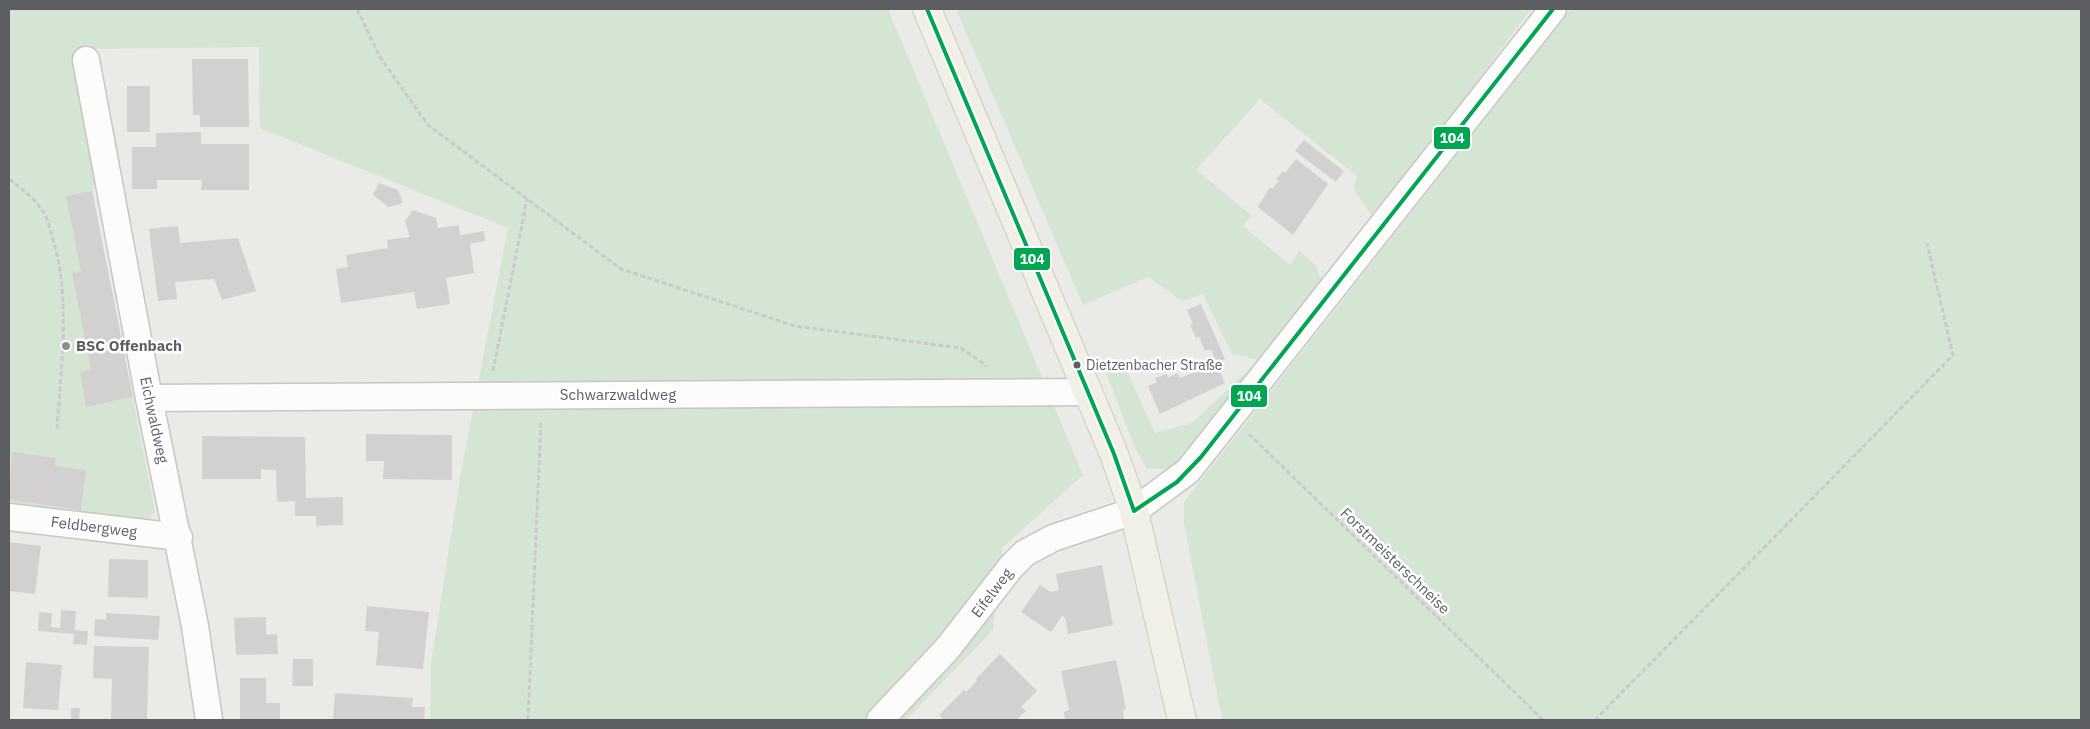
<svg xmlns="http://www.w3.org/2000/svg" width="2090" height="729" font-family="'IBM Plex Sans',sans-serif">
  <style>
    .green { fill: #d5e5d3 }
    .building { fill: #d2d1cf }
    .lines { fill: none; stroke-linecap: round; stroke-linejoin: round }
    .minor-casing { stroke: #c6c6c6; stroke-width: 29 }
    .major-casing { stroke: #cfcab7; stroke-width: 30 }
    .path { stroke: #c9cbc9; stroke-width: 3; stroke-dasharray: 5 2.5; stroke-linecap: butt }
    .minor { stroke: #fcfcfb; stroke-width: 26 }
    .major { stroke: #f1f0e8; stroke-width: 28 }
    .bus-1-casing { stroke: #fff; stroke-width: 8 }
    .bus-1 { stroke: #00a651; stroke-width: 4 }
    .poi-dot { fill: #8e8f90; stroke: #fff; stroke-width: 2 }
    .bus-dot { fill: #5c5e62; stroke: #fff; stroke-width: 2 }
    .labels { text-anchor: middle; stroke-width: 5; stroke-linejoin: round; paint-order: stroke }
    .bus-label { font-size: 14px; fill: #5c5e62; stroke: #fff; text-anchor: start }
    .poi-label { font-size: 15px; font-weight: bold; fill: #5c5e62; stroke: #fff; text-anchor: start }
    .street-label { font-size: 15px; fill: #5c5e62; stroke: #fff }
    .line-badge { stroke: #fff; stroke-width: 2 }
    .badge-label { font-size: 14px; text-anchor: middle; font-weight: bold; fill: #fff }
  </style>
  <rect width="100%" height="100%" fill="#eaeae6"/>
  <!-- green -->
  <path class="green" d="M9 9H888L1083 475 1003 547 993 630 906 720H430L431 664 460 478 508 228 260 128 259 47 93 49 78 52 105 186 92 189 155 511 148 522 9 504Z
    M956 9H1531L1374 219 1353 188 1357 176 1260 99 1196 170 1251 215 1243 226 1290 265 1299 251 1315 265 1323 282 1173 469H1147L1135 448 1105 370 1123 363 1155 433 1192 423 1259 360 1232 354 1203 294 1182 301 1148 277 1083 305Z
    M1571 9H2081V720H1222L1184 523V502Z"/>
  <!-- building -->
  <path class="building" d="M192 59H248L249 127H200V115H193Z
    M127 86H150V132H127Z
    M201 132V144H249V190H201L202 180H157V189H132V147H156V133Z
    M1304 140 1344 171 1336 182 1295 151Z
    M1296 159 1328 184 1293 235 1258 207 1270 187 1272 189 1279 181 1276 179 1283 171 1285 173Z
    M379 183 398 190 403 203 389 207 373 195Z
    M92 191 133 397 86 407 80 372 91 369 72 273 81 271 66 196Z
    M413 210 436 218 438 228 459 225 460 235 484 231 485 241 470 244 474 273 446 278 450 304 417 309 414 292 341 303 336 269 348 267 346 255 388 248 387 240 410 237 405 221Z
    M178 226 180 243 238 238 256 291 222 300 214 279 198 280 175 282 177 299 158 301 149 229Z
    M1201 304 1225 359 1216 363 1211 349 1205 351 1199 337 1196 338 1190 325 1193 324 1187 310Z
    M1216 363 1225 383 1160 414 1148 386 1157 382 1155 378 1167 374 1168 378 1178 373 1180 378Z
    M366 434 452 435V480L383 479 384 461H366Z
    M202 436 305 437 306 498 343 497V525L316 526V516H295V501L277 502 276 470 261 469V479H202Z
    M12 452 56 458 55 466 86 470 81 510 9 500Z
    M9 542 41 546 35 594 9 591Z
    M109 559 148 560V598L108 597Z
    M1102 565 1113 625 1068 634 1065 618 1062 616 1051 632 1021 612 1040 585 1051 592 1059 590 1056 574Z
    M367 606 429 612 423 669 376 665 379 632 365 631Z
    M61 610 76 611 75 630 88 631 87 645 73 644 74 634 38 631 39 612 52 613 51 627 60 628Z
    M106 613 160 616 158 640 94 636 95 619 106 620Z
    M266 617V635L277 634 278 654 236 655 234 618Z
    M94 646 149 647 147 720H111L112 679 93 678Z
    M1000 654 1037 691 1021 707 1026 711 1016 720H944L939 715 964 690 966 692 977 681 976 679Z
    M293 659H313V686H292Z
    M1116 660 1126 709 1123 710 1124 720H1065L1064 712 1069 710 1061 671Z
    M26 662 62 665 58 710 23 708Z
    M240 678H266V703H280V720H240Z
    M335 693 413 698 412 707H425L424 720H333Z
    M71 708H80L79 720H71Z"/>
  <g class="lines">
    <defs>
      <path id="minor" d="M86 60 149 398 195 626 209 720
        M149 398 1087 392
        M9 517 179 537
        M880 720 947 649 1011 567 1025 553 1053 538 1134 511 1188 471 1553 9"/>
      <path id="major" d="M927 9 1114 454 1134 511 1182 720"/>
    </defs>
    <!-- minor casing -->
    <use href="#minor" class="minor-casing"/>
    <!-- major casing -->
    <use href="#major" class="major-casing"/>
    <!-- path -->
    <path class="path" d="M357 9 380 57 428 125 621 269 795 326 961 348 987 366
      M9 179C22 189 33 197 42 210 48 218 50 229 53 239 71 300 61 365 57 429
      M493 371 527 199
      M1249 434 1543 720
      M528 720 541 421
      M1595 720 1953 355 1927 243"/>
    <!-- minor -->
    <use href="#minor" class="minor"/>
    <!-- major -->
    <use href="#major" class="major"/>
    <defs>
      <path id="bus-1" d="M927 9 1114 454 1134 511
        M1134 511 1177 482 1201 457 1553 9"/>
    </defs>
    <!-- bus-1 casing -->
    <use href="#bus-1" class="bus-1-casing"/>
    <!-- bus-1 -->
    <use href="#bus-1" class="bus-1"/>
  </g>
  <!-- markers -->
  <circle class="poi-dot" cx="66" cy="346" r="5"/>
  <circle class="bus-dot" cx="1077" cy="365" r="4.5"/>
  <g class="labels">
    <!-- bus labels -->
    <g class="bus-label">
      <text x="1086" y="370">Dietzenbacher Straße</text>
    </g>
    <!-- poi labels -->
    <g class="poi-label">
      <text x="76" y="351">BSC Offenbach</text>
    </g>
    <!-- street labels -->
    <g class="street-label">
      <text x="618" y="400">Schwarzwaldweg</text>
      <text transform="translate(154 420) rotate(78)" y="5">Eichwaldweg</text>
      <text transform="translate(94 527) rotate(7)" y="5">Feldbergweg</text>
      <text transform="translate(1395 561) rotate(44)" y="5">Forstmeisterschneise</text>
      <text transform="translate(992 593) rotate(-53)" y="5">Eifelweg</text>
    </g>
  </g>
  <g class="line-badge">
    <rect x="1433" y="126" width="38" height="24" rx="5" fill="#00a651"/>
    <rect x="1013" y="247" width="38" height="24" rx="5" fill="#00a651"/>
    <rect x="1230" y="384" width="38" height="24" rx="5" fill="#00a651"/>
  </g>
  <g class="badge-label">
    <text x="1452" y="143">104</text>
    <text x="1032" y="264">104</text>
    <text x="1249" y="401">104</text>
  </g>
  <!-- border -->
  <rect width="2090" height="729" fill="none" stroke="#5c5e62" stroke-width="20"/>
</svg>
